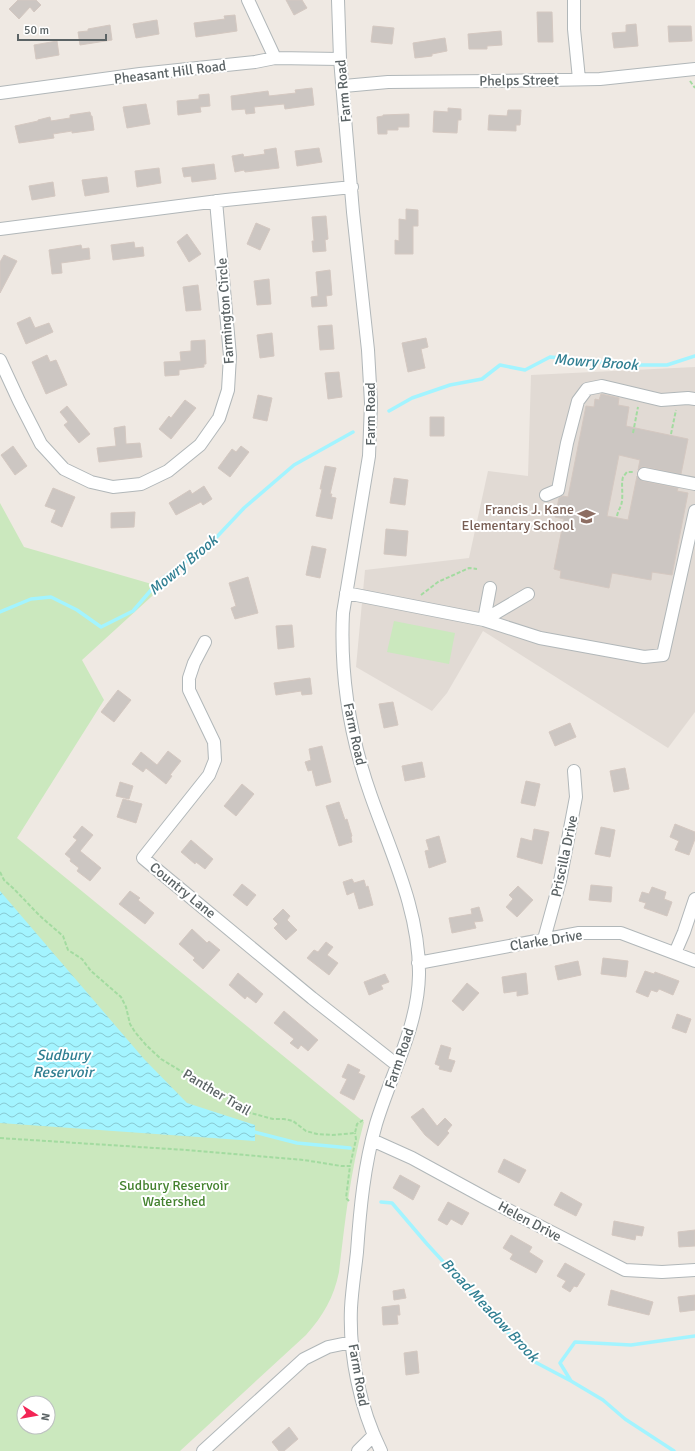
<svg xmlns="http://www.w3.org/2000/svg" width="695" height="1451" font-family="Signika,sans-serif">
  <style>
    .education { fill: #e1dad4 }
    .park { fill: #cbe8be; fill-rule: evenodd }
    .water { fill: url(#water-waves) }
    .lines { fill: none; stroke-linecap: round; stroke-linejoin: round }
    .stream { stroke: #a3f4ff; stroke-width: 3.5 }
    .building { fill: #ccc6c2; stroke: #d4c8c1 }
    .minor-casing { stroke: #b1b7b9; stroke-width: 14 }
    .path { stroke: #a3dba0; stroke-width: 2; stroke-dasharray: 4 2; stroke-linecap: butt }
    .minor { stroke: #fff; stroke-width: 12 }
    .labels { text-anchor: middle; stroke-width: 4; stroke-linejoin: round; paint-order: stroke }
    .street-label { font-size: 14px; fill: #5b6365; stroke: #fff }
    .education-label { font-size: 14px; fill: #785e54; stroke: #fff; text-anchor: end }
    .park-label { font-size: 14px; fill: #44822f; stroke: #fff }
    .water-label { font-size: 15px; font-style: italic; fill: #307f92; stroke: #fff }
  </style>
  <defs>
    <pattern id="water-waves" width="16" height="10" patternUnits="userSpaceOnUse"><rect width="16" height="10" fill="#a3f4ff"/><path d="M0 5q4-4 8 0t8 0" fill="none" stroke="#88c9d2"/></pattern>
  </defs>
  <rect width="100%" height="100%" fill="#efe9e3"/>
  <!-- education -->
  <path class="education" d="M695 367V712L668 748 483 631 447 693 432 711 356 667 365 570 469 558 488 471 528 476 531 375Z"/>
  <!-- park -->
  <path class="park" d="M0 503 24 547 162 587 82 660 104 700 17 838 364 1122C350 1172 345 1222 339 1272 334 1297 323 1316 306 1335L180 1451H0ZM24 1403H48V1427H24Z
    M394 621 455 633 449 664 387 652Z"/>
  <!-- water -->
  <path class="water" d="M0 891 144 1059 187 1103 255 1125V1141L0 1123Z"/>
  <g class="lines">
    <!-- stream -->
    <path class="stream" d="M389 411 412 398 450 385 482 379 500 365 525 370 550 357 595 361 618 365H667L695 356
      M0 612 31 599 51 597 77 610 101 627 133 611 158 582 212 542 244 508 294 465 353 432
      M254 1132 297 1143 350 1148
      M381 1202 392 1203 427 1244 535 1362 571 1381 560 1363 575 1342 631 1345 695 1336
      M571 1381 603 1400 625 1419 674 1451"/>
  </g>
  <!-- building -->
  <path class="building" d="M18 0H36L41 5 34 12 30 7 19 19 9 9Z
    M286 0H302L307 8 294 15Z
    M537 12H552L553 42H538Z
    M235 15 237 31 196 37 194 23 225 19 224 16Z
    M157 20 159 34 136 38 133 24Z
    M636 24 638 46 614 48 612 33 626 32V25Z
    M110 25 112 40 80 45 78 32 88 31V29Z
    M373 26 394 28 392 44 371 42Z
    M668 26H691L692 41 669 42Z
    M501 31 502 45 487 46V49H469L468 34Z
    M445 38 447 51 432 54V56L415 58 413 43Z
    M57 41 59 55 36 59 34 45Z
    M312 88 314 105 285 109 284 104 254 107 255 113 246 114 245 109 232 110 231 96 268 91 269 96 296 93 295 90Z
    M209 94 210 106 200 107 201 112 178 115 177 101 199 99V95Z
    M146 104 150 124 127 128 123 107Z
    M448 108 461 109V120H458L457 133 433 132 434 111 448 112Z
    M508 110H521L520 125H516V131L488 130 489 115 507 116Z
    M90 112 91 116H92L94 130 72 133V131L53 134 54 138 19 143 15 126 38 121V120L50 117 51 121 70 118V115Z
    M409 114V127H398V130H387V134H378L377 117 383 116V115Z
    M276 148 279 168 245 172 244 170 235 172 232 156 243 154 244 157 265 154 264 150Z
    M319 148 322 162 297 166 295 151Z
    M214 164 216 179 192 182 191 176 184 177 182 168Z
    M159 168 161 183 137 187 135 171Z
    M107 177 109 192 85 196 82 180Z
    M53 182 55 196 32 200 29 186Z
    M406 209 418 210V226H413V254H395V240L399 241V219L406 220Z
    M326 216 328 239 325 240 326 251 313 252 312 241H314L312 217Z
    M256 223 270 229 260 250 247 244Z
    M187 234 201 254 189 262 177 242Z
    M134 242 135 248 143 247 144 256 113 260 111 245Z
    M81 245 82 249 89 248 90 259 61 263 62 273 52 274 49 250Z
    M4 255 17 261 0 293V262Z
    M330 270 332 295 326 296 327 306 312 307 311 297 318 296 316 272Z
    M269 279 271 304 257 305 254 281Z
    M198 285 201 310 186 311 183 287Z
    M30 317 35 328 49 323 53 332 26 344 17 323Z
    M332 325 334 349 320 350 318 326Z
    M272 333 274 356 260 358 257 335Z
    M426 338 428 347 421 349 425 368 408 372 402 343Z
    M205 340 206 364H204V367L179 370V375L165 376 164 362 181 361 180 352 191 351V341Z
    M47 355 50 362 56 360 67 385 46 394 32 362Z
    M339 372 342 397 328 399 325 373Z
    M601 394 619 398 618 405 629 407 626 426 688 439 681 474 645 467H641L638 470 640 460 619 455 607 516 628 520 637 476 639 479 643 481 678 488 677 491 688 493 672 575 652 572 651 580 612 573 609 588 560 578 561 571 554 569 564 519 555 517 559 498 563 496 568 497 586 406 594 407 595 399 599 400Z
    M258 395 272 398 267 421 253 418Z
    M185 400 196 408 171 439 159 429 169 416 171 418Z
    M67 406 90 434 79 443 64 425 68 422 60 412Z
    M430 417H444V436H430Z
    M125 426 126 444 140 443 142 457 99 462 97 448 116 446 114 428Z
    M13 446 27 466 15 475 1 455Z
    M241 446 249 452 230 477 218 468 232 449 236 452Z
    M325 466 336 468 330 494H332L331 497 336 498 332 519 316 516 322 489H320Z
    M394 478 408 480 405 505 390 503Z
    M204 486 212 499 203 505 201 502 176 515 169 503 190 490 192 494Z
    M53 488 75 497 62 527 51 522 56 510 45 506Z
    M135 512 134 527 111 528V513Z
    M386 529 408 531 406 556 384 554Z
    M312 546 326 549 320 578 306 575Z
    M248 577 258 613 235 619 231 608 236 606 229 583Z
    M292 625 294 647 278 649 276 626Z
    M310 678 312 694 302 695 301 691 276 695 274 683Z
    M118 690 131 700 114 722 101 712Z
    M393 702 398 725 384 728 379 704Z
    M570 723 576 737 555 746 549 732Z
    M322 746 331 782 316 786 312 770 308 771 305 762 311 760 309 749Z
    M168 751 181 761 170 775 172 776 166 784 146 768 143 772 132 764 141 752 157 765Z
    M422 762 425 777 405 781 402 766Z
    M625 768 629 789 614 792 610 771Z
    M526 781 540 784 535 806 521 803Z
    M120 782 133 786 129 799 116 796Z
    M242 784 254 794 236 816 224 806Z
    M123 799 142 804 136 823 117 817Z
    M339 802 345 820 347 819 352 836 351 837 352 842 339 846 326 806Z
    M675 824 695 832V839L689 855 675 850 679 841 670 837Z
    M82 826 93 835 80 851 101 868 90 881 77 871 79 868 70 861 71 859 65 854 77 840 73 837Z
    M601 827 615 830 610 857 595 854Z
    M534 829 549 832 542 864 517 857 521 838 532 841Z
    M439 836 446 862 429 868 425 851 429 850 426 840Z
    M191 840 213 859 205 869 196 862 195 864 181 852Z
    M352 879 354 883 364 880 366 887 368 886 373 905 359 909 354 892 347 895 343 882Z
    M242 884 256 895 247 906 233 895Z
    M591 885 612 887 611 902 589 900Z
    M518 886 533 900 517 917 506 907 513 899 509 895Z
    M652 887 666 892 664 899 672 902 667 916 644 908 646 903 639 901 642 892 649 894Z
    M130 891 140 898 138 900 154 913 145 924 119 904Z
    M479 907 483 921 474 922 476 928 452 933 449 918 472 914 471 909Z
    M283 909 290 916 287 920 297 930 286 940 274 928 278 924 273 919Z
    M192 929 207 943 209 941 220 950 203 969 193 960 195 958 179 944Z
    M326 942 333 947 327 955 338 963 329 975 307 958 314 950 318 952Z
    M603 958 628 961 626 977 601 974Z
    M578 961 581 975 558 980 555 966Z
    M645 971 654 974 655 972 679 981 673 995 659 989 657 992 651 990 648 997 636 992Z
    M238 973 263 994 256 1003 247 996 245 999 229 985Z
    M526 973 528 994 517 996V991L504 993 502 977Z
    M385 974 389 982 381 985 383 989 369 995 364 982Z
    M467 983 479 993 463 1011 452 1001Z
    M284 1011 318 1040 308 1051 301 1045 298 1049 290 1043 294 1039 274 1023Z
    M677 1014 691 1019 686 1033 672 1028Z
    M441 1045 451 1048 448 1059 455 1061 451 1072 439 1069 440 1066 435 1064Z
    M348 1064 360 1070 358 1073 365 1076 354 1100 340 1093 347 1079 342 1077Z
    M423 1108 437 1126 445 1118 452 1125 447 1131 449 1133 438 1146 425 1135 411 1117Z
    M504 1159 526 1170 519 1183 498 1172Z
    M400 1175 420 1186 413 1200 393 1188Z
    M561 1192 582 1204 576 1216 554 1205Z
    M448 1202 469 1213 462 1225 451 1219 447 1225 438 1220Z
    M614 1221 644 1227 642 1236 636 1235 635 1240 612 1235Z
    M695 1230V1246L679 1247 678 1232Z
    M511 1235 532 1247 529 1252 543 1261 536 1273 510 1259 513 1254 503 1248Z
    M565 1263 585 1274 577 1287 574 1286 570 1292 562 1287 566 1281 557 1276Z
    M404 1289 406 1298 394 1300 393 1291Z
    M611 1290 653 1302 649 1315 608 1305Z
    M695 1295V1310L680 1312 678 1297Z
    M399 1305 400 1315H397L398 1324 383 1325 382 1307Z
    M417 1351 419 1373 406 1375 404 1353Z
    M289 1427 298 1439 284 1451H279L272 1442Z"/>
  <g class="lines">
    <defs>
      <path id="minor" d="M248 0 275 58
        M338 0 340 59 353 212 368 350 371 403 369 456 343 613C340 675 350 737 371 796 391 853 420 912 419 975 418 1027 391 1074 376 1124 364 1166 360 1209 357 1252 355 1271 352 1289 351 1308 349 1356 360 1408 381 1451
        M574 0V29L579 79
        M344 86 388 82 494 81 600 79 695 69
        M0 93 140 74 255 62 275 58 340 59
        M0 229 226 200 352 187
        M0 360 19 401 41 444 64 469 91 482 113 487 141 484 168 471 200 445 219 418 228 390 230 356 216 201
        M644 474 695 484
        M546 495 558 490 567 443 578 401 587 389 602 386 661 400 688 398 695 399
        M346 593 484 620 540 638 644 657 663 655 695 511
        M484 620 528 594
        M484 620 490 588
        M205 642 194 663 189 678V690L214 742 215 760 209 775 143 858 312 998 397 1065
        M544 939 560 881 576 797 574 771
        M675 953 684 932 695 899
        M418 963 579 933H621L695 961
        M372 1140 412 1158 489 1200 625 1270 662 1272 695 1270
        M203 1451 304 1359 328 1347 352 1342
        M358 1451 374 1435"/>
    </defs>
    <!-- minor casing -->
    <use href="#minor" class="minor-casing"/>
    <!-- path -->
    <path class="path" d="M690 81 695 88
      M633 433 638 407
      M671 434 676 410
      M617 516C618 510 622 506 622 500 623 492 621 484 623 477L627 472H634
      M421 595 438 582 469 568 477 569
      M0 872 4 880 14 889 40 916 63 936 68 950 82 959 91 971 121 997 126 1007 130 1024 135 1032 146 1045 161 1059 194 1079 225 1094 234 1105 247 1112 273 1119H284L293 1121 306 1131 317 1134 332 1135 355 1133 357 1124 363 1120
      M0 1138 186 1150 304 1160 341 1166H350L356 1139 355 1133
      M349 1201 346 1198 350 1166"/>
    <!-- minor -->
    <use href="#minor" class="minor"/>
  </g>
  <!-- icons -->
  <defs>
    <symbol id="school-bare" viewBox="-9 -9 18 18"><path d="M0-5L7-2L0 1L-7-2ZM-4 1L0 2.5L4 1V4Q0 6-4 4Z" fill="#8d6e63" stroke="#fff" stroke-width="2.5" paint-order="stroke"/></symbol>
  </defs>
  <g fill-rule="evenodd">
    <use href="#school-bare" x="574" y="504" width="25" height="25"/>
  </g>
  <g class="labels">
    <!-- street labels -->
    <g class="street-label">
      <text transform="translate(170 72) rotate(-7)" y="5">Pheasant Hill Road</text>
      <text transform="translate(519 80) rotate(-1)" y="5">Phelps Street</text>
      <text transform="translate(343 91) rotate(-95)" y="5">Farm Road</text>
      <text transform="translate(225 311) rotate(-94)" y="5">Farmington Circle</text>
      <text transform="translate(370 414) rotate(-90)" y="5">Farm Road</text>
      <text transform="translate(355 734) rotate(78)" y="5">Farm Road</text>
      <text transform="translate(564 856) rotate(-78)" y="5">Priscilla Drive</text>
      <text transform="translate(183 890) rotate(39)" y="5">Country Lane</text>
      <text transform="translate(546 940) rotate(-9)" y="5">Clarke Drive</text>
      <text transform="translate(399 1058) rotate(-71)" y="5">Farm Road</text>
      <text transform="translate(217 1092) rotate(31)" y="5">Panther Trail</text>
      <text transform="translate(530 1221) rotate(28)" y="5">Helen Drive</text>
      <text transform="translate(359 1375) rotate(80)" y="5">Farm Road</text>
    </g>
    <!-- education labels -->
    <g class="education-label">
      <text x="574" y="514">Francis J. Kane<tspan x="574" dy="16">Elementary School</tspan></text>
    </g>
    <!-- park labels -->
    <g class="park-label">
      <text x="174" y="1190">Sudbury Reservoir<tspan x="174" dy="16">Watershed</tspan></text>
    </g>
    <!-- water labels -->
    <g class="water-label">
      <text transform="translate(596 362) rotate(4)" y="5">Mowry Brook</text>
      <text transform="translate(183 565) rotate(-40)" y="5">Mowry Brook</text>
      <text x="63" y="1060">Sudbury<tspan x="63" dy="17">Reservoir</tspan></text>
      <text transform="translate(490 1310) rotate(47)" y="5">Broad Meadow Brook</text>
    </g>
  </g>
  <!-- north arrow -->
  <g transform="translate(36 1415) rotate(101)"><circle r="19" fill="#ffffff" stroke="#bdc1c1"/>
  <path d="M0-3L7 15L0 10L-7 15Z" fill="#f32555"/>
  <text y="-6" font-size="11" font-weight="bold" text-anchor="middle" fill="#5b6365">N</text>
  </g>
  <!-- scale -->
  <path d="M18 34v6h88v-6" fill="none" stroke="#5b6365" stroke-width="2"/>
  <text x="24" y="34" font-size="12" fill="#5b6365" stroke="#ffffff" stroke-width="3" paint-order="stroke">50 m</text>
</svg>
